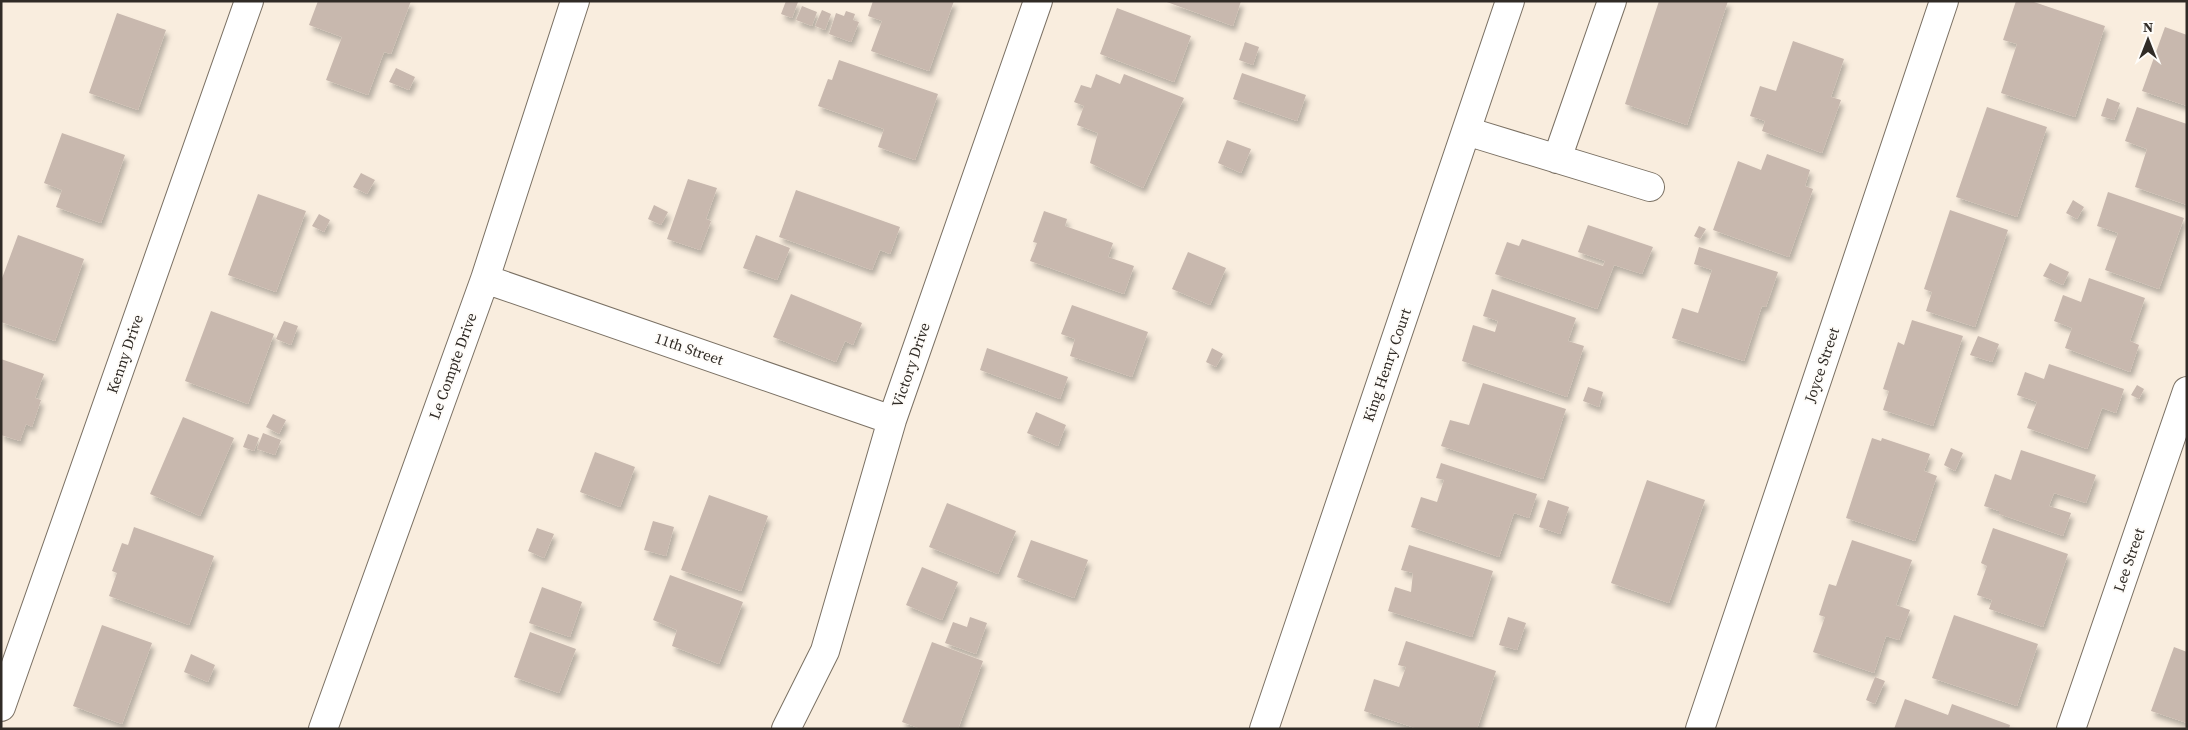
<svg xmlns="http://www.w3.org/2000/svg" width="2188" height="730" font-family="'Source Serif 4',serif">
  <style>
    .building { fill: #c8b8ae; filter: url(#shadow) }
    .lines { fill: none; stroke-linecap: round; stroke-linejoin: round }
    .minor-casing { stroke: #7a7063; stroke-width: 30 }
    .minor { stroke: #fff; stroke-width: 28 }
    .labels { text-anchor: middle; stroke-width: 4; stroke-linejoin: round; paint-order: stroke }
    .street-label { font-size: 15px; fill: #302b26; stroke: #fefcf9 }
  </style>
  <defs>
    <filter id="shadow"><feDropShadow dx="3" dy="5.5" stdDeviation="2.5" flood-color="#0004"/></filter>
  </defs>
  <rect width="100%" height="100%" fill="#f9edde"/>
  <!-- building -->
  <path class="building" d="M318 1H411L391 54 384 52 368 95 326 80 342 37 309 25Z
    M786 1 798 2 792 18 781 14Z
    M873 1H954L929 71 871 51 882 21 868 16Z
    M1164 1H1241L1233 26Z
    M1659 1H1728L1687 125 1625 104Z
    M2016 1H2031L2105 26 2075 117 2001 93 2017 44 2003 40Z
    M802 6 817 12 812 26 796 20Z
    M1117 8 1191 36 1174 82 1100 54Z
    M822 10 831 14 825 30 815 26Z
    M846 11 855 14 853 20 859 22 851 42 829 34 836 13 844 16Z
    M117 13 166 30 138 110 89 93Z
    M2165 27 2187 35V106L2142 91Z
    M1793 41 1844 59 1831 97 1841 100 1822 153 1762 131 1765 121 1750 116 1760 86 1776 91Z
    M1245 42 1259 47 1253 65 1239 60Z
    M839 60 938 94 915 160 878 147 884 129 818 106 828 79 832 80Z
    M396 68 415 77 409 90 389 82Z
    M1242 73 1306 95 1297 121 1233 99Z
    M1096 74 1120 84 1124 74 1184 98 1143 188 1090 163 1098 133 1077 125 1084 106 1074 102 1081 85 1091 88Z
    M2107 98 2120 103 2114 120 2101 116Z
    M1987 107 2047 127 2017 217 1956 197Z
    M2137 107 2187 124V205L2135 187 2147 149 2125 141Z
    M62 133 125 155 101 223 56 207 62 190 44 183Z
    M1227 140 1251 149 1241 173 1218 163Z
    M1767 154 1810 170 1805 186 1813 189 1789 257 1713 230 1738 161 1761 170Z
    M361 173 375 180 367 194 353 187Z
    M688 179 717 188 706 219 711 221 700 250 667 239Z
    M796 190 900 227 890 254 880 250 872 270 779 237Z
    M2108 192 2184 218 2159 289 2105 270 2118 233 2097 226Z
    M258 194 306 211 276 292 228 275Z
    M2073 200 2084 207 2077 219 2066 213Z
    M654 205 668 212 661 225 648 219Z
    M1950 210 2008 230 1975 327 1926 311 1932 292 1924 289Z
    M1044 211 1067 219 1065 226 1113 243 1108 257 1134 266 1124 294 1030 261 1037 243 1033 242Z
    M319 214 330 220 324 232 312 226Z
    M1588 225 1653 247 1642 274 1614 265 1597 309 1495 274 1507 242 1519 246 1522 239 1603 266 1605 261 1578 252Z
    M1699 226 1706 229 1700 239 1694 236Z
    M18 235 84 259 55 341 1 322V281Z
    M756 235 790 248 777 280 743 268Z
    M1699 247 1778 272 1766 307 1762 306 1744 361 1672 338 1682 308 1698 313 1712 270 1694 264Z
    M1188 252 1226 268 1210 305 1172 289Z
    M2050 263 2069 272 2063 285 2043 276Z
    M2089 278 2145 298 2130 341 2139 345 2130 372 2065 348 2072 328 2054 321 2063 295 2081 302Z
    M1492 289 1576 318 1568 341 1584 346 1567 397 1462 361 1473 325 1495 332 1498 321 1483 316Z
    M791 294 862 323 853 345 845 341 836 362 773 337Z
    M1072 305 1148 332 1132 377 1070 356 1075 339 1061 334Z
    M211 311 274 334 248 404 185 381Z
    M1912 320 1963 336 1933 426 1883 410 1889 391 1883 389 1898 342 1904 345Z
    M284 321 298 326 291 345 276 339Z
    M1978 336 1999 344 1992 362 1970 355Z
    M987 348 1068 377 1060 399 980 370Z
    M1212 348 1223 354 1216 367 1206 362Z
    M1 359 44 374 35 398 41 400 32 427 26 424 20 441 1 435Z
    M2049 364 2124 389 2116 413 2102 408 2087 449 2027 428 2037 402 2017 395 2025 372 2044 379Z
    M1483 383 1566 409 1543 479 1441 446 1450 420 1469 425Z
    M2137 385 2144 389 2139 399 2131 395Z
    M1588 387 1603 392 1599 407 1583 401Z
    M1036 412 1066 425 1058 446 1027 433Z
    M273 414 286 420 279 434 266 427Z
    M183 417 234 438 200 516 150 494Z
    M263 433 281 440 275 455 257 449Z
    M248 434 259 438 254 451 243 447Z
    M1872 438 1881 441 1882 438 1930 454 1924 471 1937 476 1915 541 1846 518Z
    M1951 448 1963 453 1955 471 1944 465Z
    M2021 450 2096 475 2086 503 2054 493 2049 506 2071 513 2063 536 1999 514V511L1984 506 1995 474 2011 480Z
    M595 452 635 467 620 507 580 492Z
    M1441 463 1537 494 1529 518 1514 513 1499 557 1411 527 1421 497 1437 502 1444 480 1436 478Z
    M1647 480 1705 500 1669 603 1611 583Z
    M709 495 768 516 741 591 681 570Z
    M1548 500 1569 507 1560 534 1539 527Z
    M947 503 1016 531 998 574 929 547Z
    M653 521 674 527 666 556 644 550Z
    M134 527 214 556 189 625 109 596 117 573 112 571 122 543 128 545Z
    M537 528 554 534 544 558 528 551Z
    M1993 528 2068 554 2043 627 1989 609 1992 600 1977 595 1987 566 1981 563Z
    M1031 540 1088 560 1074 598 1017 577Z
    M1852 540 1912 560 1896 605 1910 610 1899 640 1886 636 1874 673 1813 652 1825 617 1819 615 1829 584 1836 586Z
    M1409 545 1493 571 1472 637 1388 611 1395 587 1411 592 1413 573 1401 570Z
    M922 567 958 582 942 620 906 605Z
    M670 575 743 602 719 664 672 646 677 630 653 620Z
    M542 587 582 602 570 637 529 623Z
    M1954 615 2038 644 2017 706 1932 678Z
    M970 617 987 623 976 654 945 643 953 622 967 627Z
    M1508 617 1526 623 1517 650 1499 645Z
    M102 625 152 643 122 724 73 706Z
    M530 632 576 649 559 693 514 677Z
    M1406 641 1496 671 1477 729H1418L1364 711 1374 679 1399 687 1406 667 1398 665Z
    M932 642 983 661 958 729H921L902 722Z
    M2174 647 2187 652V723L2151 711Z
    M191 654 215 665 208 682 184 672Z
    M1875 677 1885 681 1875 704 1866 700Z
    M1905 699 1948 715 1952 704 2010 725 2009 729H1894Z"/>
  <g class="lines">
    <defs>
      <path id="minor" d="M1466 131 1650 187
        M1557 159 1612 1
        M485 279 892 420
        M1 707 249 1
        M323 729 485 279 575 1
        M786 729 825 651 892 420 1038 1
        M1264 729 1510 1
        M1700 729 1944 1
        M2071 729 2187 391"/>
    </defs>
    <!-- minor casing -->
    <use href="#minor" class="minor-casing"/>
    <!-- minor -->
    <use href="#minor" class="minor"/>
  </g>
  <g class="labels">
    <!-- street labels -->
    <g class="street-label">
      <text transform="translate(689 349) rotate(19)" y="5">11th Street</text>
      <text transform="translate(125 354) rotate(-71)" y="5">Kenny Drive</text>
      <text transform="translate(911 365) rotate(-71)" y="5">Victory Drive</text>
      <text transform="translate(1387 365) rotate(-71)" y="5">King Henry Court</text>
      <text transform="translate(1822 365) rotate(-71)" y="5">Joyce Street</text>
      <text transform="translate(453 366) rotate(-70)" y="5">Le Compte Drive</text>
      <text transform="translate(2129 560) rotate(-71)" y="5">Lee Street</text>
    </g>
  </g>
  <!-- border -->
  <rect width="2188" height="730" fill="none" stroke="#302b26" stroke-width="5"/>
  <!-- north arrow -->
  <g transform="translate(2148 40)" stroke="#fefcf9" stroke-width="4" paint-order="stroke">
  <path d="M0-4L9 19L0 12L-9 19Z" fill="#302b26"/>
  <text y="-8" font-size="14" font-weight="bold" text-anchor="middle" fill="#302b26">N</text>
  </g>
</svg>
